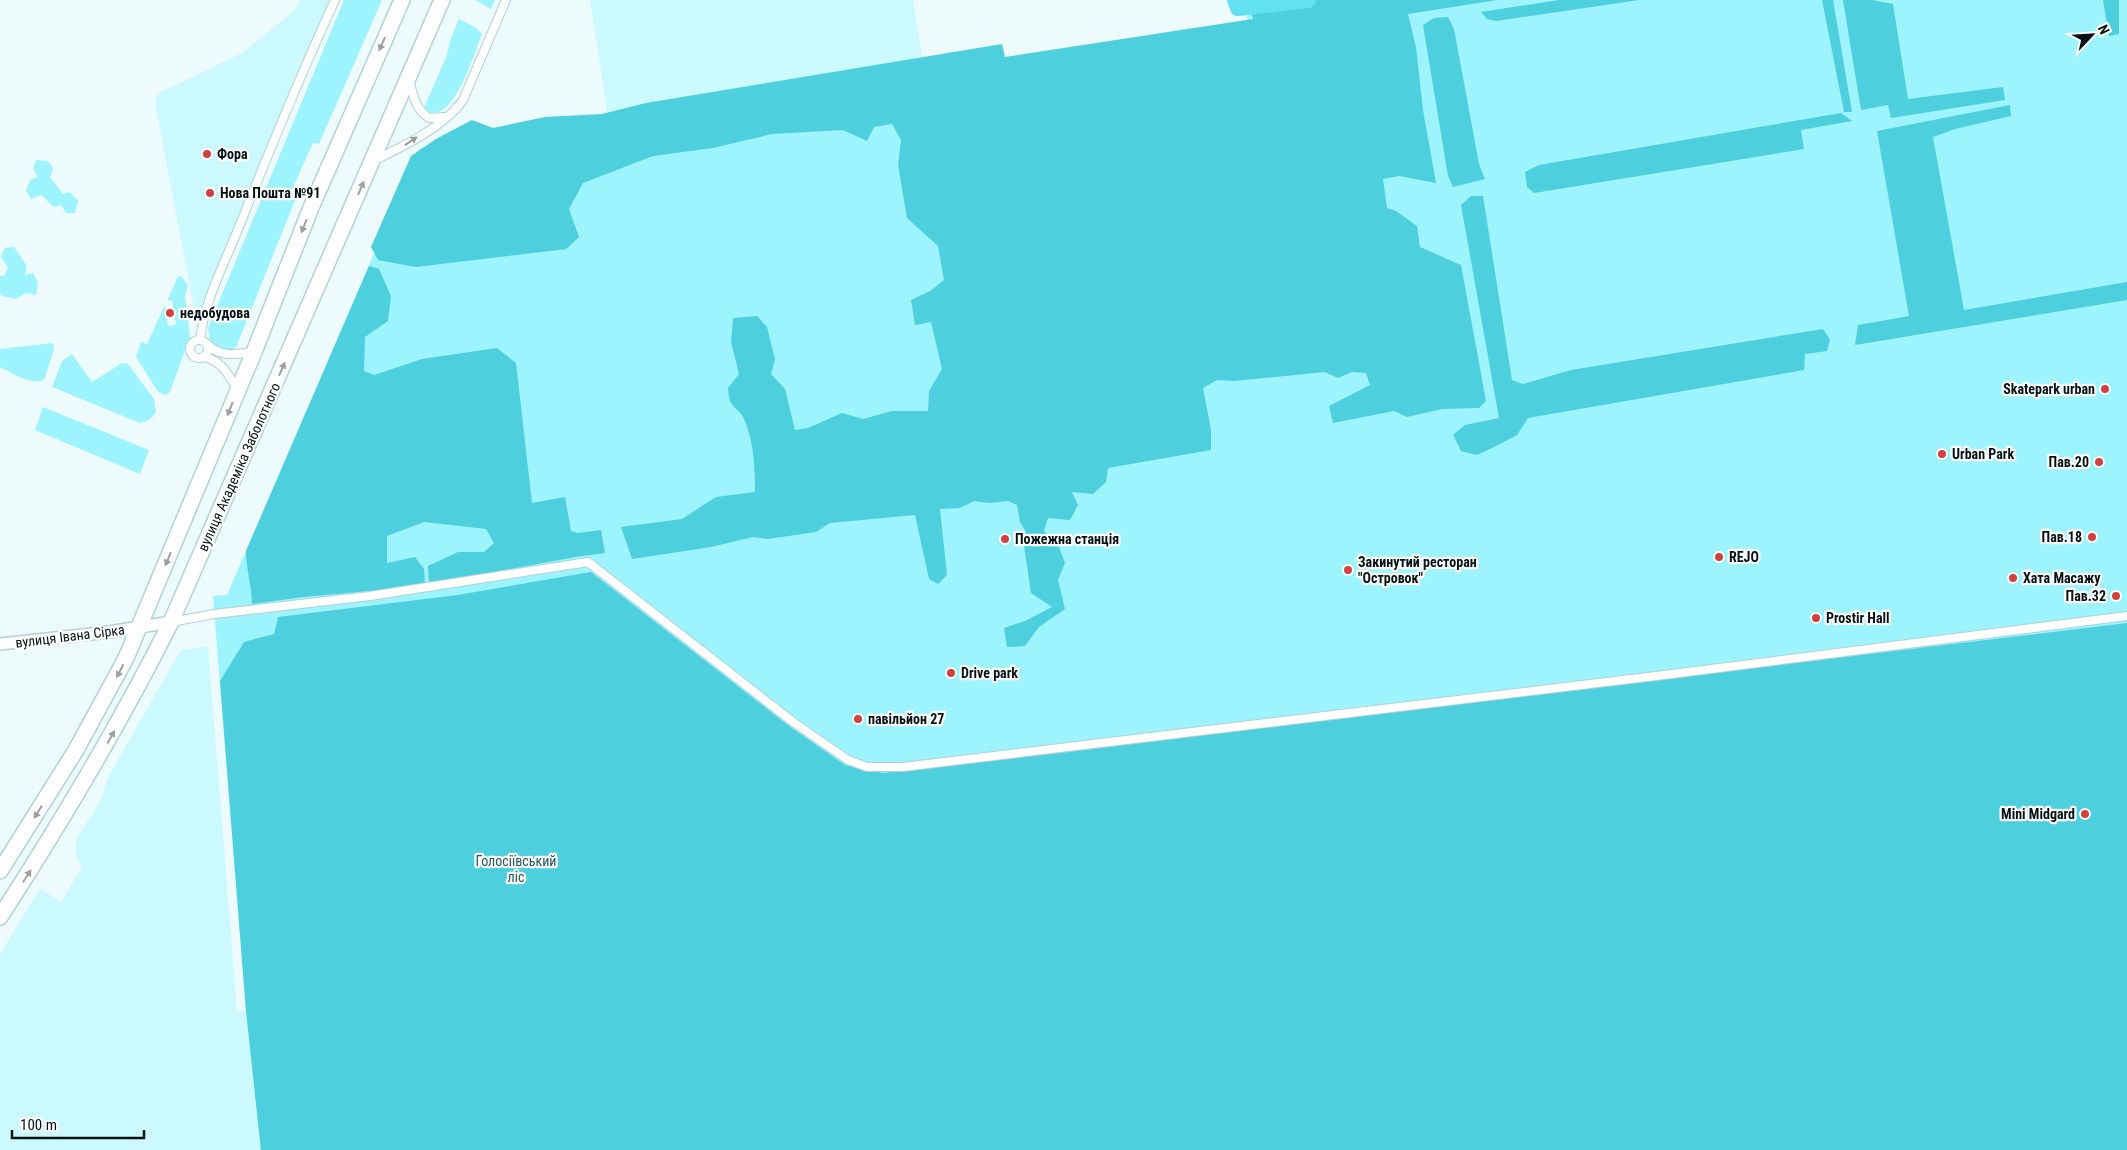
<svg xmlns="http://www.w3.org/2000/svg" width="2127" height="1150" font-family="'Roboto Condensed',sans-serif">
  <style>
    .built { fill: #ccf9ff }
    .green { fill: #9df3fe }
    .forest { fill: #4ecfdd }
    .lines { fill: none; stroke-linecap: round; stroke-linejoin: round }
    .river { stroke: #63e1f0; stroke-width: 16 }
    .street-casing { stroke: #b0d2d6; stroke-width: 10 }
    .secondary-casing { stroke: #b0d2d6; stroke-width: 14 }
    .highway-casing { stroke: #b0d2d6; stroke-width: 18 }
    .street { stroke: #fff; stroke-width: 8 }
    .secondary { stroke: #fff; stroke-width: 11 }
    .highway { stroke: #fff; stroke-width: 15 }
    .oneway { fill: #9ba0a0 }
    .poi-dot { fill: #d0413f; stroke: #fff; stroke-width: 2 }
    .labels { text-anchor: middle; stroke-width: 4.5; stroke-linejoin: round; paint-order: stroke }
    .poi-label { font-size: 14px; font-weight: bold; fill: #051112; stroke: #fff; text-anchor: start }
    .street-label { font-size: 14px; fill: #051112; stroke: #fff }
    .park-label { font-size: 14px; fill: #21575d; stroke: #fff }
  </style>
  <rect width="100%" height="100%" fill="#eefbfd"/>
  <!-- built -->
  <path class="built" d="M300 0H333L197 324 155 104 157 94 242 53 295 10Z
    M590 0H913L924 67 608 118Z
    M208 646 237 1011H246L261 1150H0V954L40 888 61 902 82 867 76 858V839L100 802 108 777 181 650Z"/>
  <!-- green -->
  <path class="green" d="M344 0H382L319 144 313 143 292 190 298 193 237 345C229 357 219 349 210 342L208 328Z
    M475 0H495L491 9Z
    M1239 0H2127V1150H261L246 1011 213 596 227 595 419 149 1248 20Z
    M459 19 476 28 482 34C475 51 451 133 424 108L446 57 451 38Z
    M36 160 48 161 53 168 50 177 63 194 70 192 78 201 75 213H66L61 205 54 207 41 195 31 199 26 190 30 180 38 177 33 169Z
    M14 247 27 266 25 275 33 273 38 283 36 295 26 293 16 299 2 296 0 294V276H4L8 268 1 257 5 248Z
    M178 276 182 277 188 285 185 296 190 337 171 389 169 393 165 395 158 392 136 357 141 342 147 344 165 305 168 326 176 325 172 300 167 301Z
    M53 343 54 350 44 380C30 385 12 373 0 367V349Z
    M72 354 92 382 122 363 128 364 154 399 156 412C151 419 148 421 140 423L52 387 62 361Z
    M43 407 149 450 140 474 35 430Z"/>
  <!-- forest -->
  <path class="forest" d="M1249 0H1497L1408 14 1416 47 1423 110 1436 183 1399 176 1383 179 1387 208 1396 211 1417 226 1420 247 1461 265 1486 401 1479 408 1442 409 1407 417 1394 411 1333 423 1329 406 1370 385 1366 373 1352 372 1338 378 1325 372 1234 381 1217 380 1203 388 1211 430V450L1108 468 1106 482 1093 494 1072 492 1078 505 1070 520 1048 518 1044 531 1058 544 1065 563 1058 580 1065 609 1039 627 1025 646 1007 647 1004 628 1025 621 1052 607 1031 593 1024 546 1026 532 1020 522 1017 505 1008 501 989 503 974 501 960 508 940 509 947 575 938 584 929 579 915 515 830 523 816 532 768 539 753 537 711 547 632 559 621 527 682 519 716 497 755 492C755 469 754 444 745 421 739 405 729 412 728 388L739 374 731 342 733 318 757 316 767 327 775 359 771 374 785 389 795 430 808 428 842 413 863 419 892 411H928L929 391 942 369 931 322 915 325 911 300 930 291 944 280 938 246 907 218 898 165 901 140 892 124 874 127 867 141 843 130 772 134 713 148 653 156 583 183 569 209 579 237 566 249 416 267 378 260 371 247 411 156 436 139 472 120 493 128 545 117 602 114 646 103 1002 44 1005 57 1253 19Z
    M1559 0H1639L1496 21 1487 19 1481 12Z
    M1822 0H1833L1852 112H1844Z
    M1843 0H1872L1893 4 1908 99 2003 87 2005 100 1891 118 1888 105 1861 110Z
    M2103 0H2119V34L2109 36Z
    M1448 17 1454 29 1479 164 1485 179 1453 187 1448 176 1423 25 1434 18Z
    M2010 105 2011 116 1955 129 1933 137 1964 310 2127 282V300L1855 345 1858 325 1909 316 1877 131Z
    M1841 113 1852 121 1801 130 1804 149 1534 193 1527 187 1525 172 1539 165Z
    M1471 196H1483L1512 380 1523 384 1571 370 1823 329 1830 340 1827 351 1805 354 1804 370 1528 418 1517 435 1492 448 1477 455 1461 451 1453 435 1465 425 1499 418 1461 205Z
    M369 266 379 269 391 296 388 321 365 337 364 371 374 375 422 359 497 348 516 363 532 503 565 497 571 531 578 533 601 530 605 553 575 557 429 584 428 566 458 552H484L494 543 486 529 424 522 387 536V563L415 557 424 569 425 586 303 597 252 604C252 586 246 570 246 551Z
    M591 572 789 726 845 765 883 773 2127 623V1150H261L246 1011 220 681 244 642 274 634 278 617 458 595Z"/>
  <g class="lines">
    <!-- river -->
    <path class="river" d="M1235 0 1238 8 1308 0"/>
    <defs>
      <path id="street" d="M409 79C413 95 415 109 429 118L444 117
        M373 161C402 147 444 127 463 100L506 0
        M190 349a9 9 0 1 1 18 0a9 9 0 1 1-18 0Z
        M200 340C204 303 223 266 237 232 268 154 300 76 335 0
        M208 345C222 358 237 354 254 352
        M203 357C222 360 228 375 238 390
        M171 622 214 614 370 596 588 562 793 722 848 760 867 767H903L1664 675 2127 616"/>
      <path id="secondary" d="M0 644 109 632 171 622"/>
      <path id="highway" d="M0 871 76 750 126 658 254 352 310 210 402 0
        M0 917C62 821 120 724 171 622L442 0"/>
    </defs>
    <!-- street casing -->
    <use href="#street" class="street-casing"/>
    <!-- secondary casing -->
    <use href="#secondary" class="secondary-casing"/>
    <!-- highway casing -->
    <use href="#highway" class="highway-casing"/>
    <!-- street -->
    <use href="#street" class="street"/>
    <!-- secondary -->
    <use href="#secondary" class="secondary"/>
    <!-- highway -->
    <use href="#highway" class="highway"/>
  </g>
  <!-- one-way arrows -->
  <defs><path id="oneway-solid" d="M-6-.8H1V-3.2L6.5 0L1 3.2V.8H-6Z" transform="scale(1.25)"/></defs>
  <g class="oneway">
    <use href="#oneway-solid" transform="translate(382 44) rotate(114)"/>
    <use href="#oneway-solid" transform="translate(411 141) rotate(-33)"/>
    <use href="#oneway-solid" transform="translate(361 188) rotate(-67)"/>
    <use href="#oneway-solid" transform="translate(304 226) rotate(112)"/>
    <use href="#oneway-solid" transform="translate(282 369) rotate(-66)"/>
    <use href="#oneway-solid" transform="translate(230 409) rotate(112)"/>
    <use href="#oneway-solid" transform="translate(168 559) rotate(112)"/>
    <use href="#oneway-solid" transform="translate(120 671) rotate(117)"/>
    <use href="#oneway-solid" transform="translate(111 737) rotate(-61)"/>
    <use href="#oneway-solid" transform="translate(38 812) rotate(122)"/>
    <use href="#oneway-solid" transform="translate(27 876) rotate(-57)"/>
  </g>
  <!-- markers -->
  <g class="poi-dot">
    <circle cx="207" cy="154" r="5"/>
    <circle cx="210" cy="193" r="5"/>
    <circle cx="170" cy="313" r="5"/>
    <circle cx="2105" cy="389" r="5"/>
    <circle cx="1942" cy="454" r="5"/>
    <circle cx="2099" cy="462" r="5"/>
    <circle cx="2092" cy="537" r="5"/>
    <circle cx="1005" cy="539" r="5"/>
    <circle cx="1719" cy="557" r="5"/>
    <circle cx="1348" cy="570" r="5"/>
    <circle cx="2013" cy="578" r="5"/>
    <circle cx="2116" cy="596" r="5"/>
    <circle cx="1816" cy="618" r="5"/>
    <circle cx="951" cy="673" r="5"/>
    <circle cx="858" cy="719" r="5"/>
    <circle cx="2085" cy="814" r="5"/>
  </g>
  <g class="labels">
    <!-- poi labels -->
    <g class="poi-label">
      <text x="217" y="159">Фора</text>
      <text x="220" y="198">Нова Пошта №91</text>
      <text x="180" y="318">недобудова</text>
      <text x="2095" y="394" text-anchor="end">Skatepark urban</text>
      <text x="1952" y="459">Urban Park</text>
      <text x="2089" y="467" text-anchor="end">Пав.20</text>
      <text x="2082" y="542" text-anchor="end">Пав.18</text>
      <text x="1015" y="544">Пожежна станція</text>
      <text x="1729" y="562">REJO</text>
      <text x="1358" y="567">Закинутий ресторан<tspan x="1358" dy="16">"Островок"</tspan></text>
      <text x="2023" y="583">Хата Масажу</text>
      <text x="2106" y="601" text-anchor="end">Пав.32</text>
      <text x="1826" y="623">Prostir Hall</text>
      <text x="961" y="678">Drive park</text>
      <text x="868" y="724">павільйон 27</text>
      <text x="2075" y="819" text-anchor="end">Mini Midgard</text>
    </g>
    <!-- street labels -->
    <g class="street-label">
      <text transform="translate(239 467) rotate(-66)" y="5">вулиця Академіка Заболотного</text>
      <text transform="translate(70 636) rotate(-7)" y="5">вулиця Івана Сірка</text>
    </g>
    <!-- park labels -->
    <g class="park-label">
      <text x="516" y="866">Голосіївський<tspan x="516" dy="16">ліс</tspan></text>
    </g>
  </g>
  <!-- north arrow -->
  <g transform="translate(2092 35) rotate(65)" stroke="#ffffff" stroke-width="4" paint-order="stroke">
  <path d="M0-4L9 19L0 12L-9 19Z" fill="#051112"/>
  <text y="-8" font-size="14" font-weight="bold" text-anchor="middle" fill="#051112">N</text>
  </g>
  <!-- scale -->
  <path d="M12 1130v8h132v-8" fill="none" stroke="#051112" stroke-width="2.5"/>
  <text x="20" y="1130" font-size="15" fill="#051112" stroke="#ffffff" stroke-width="4" paint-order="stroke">100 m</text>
</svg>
